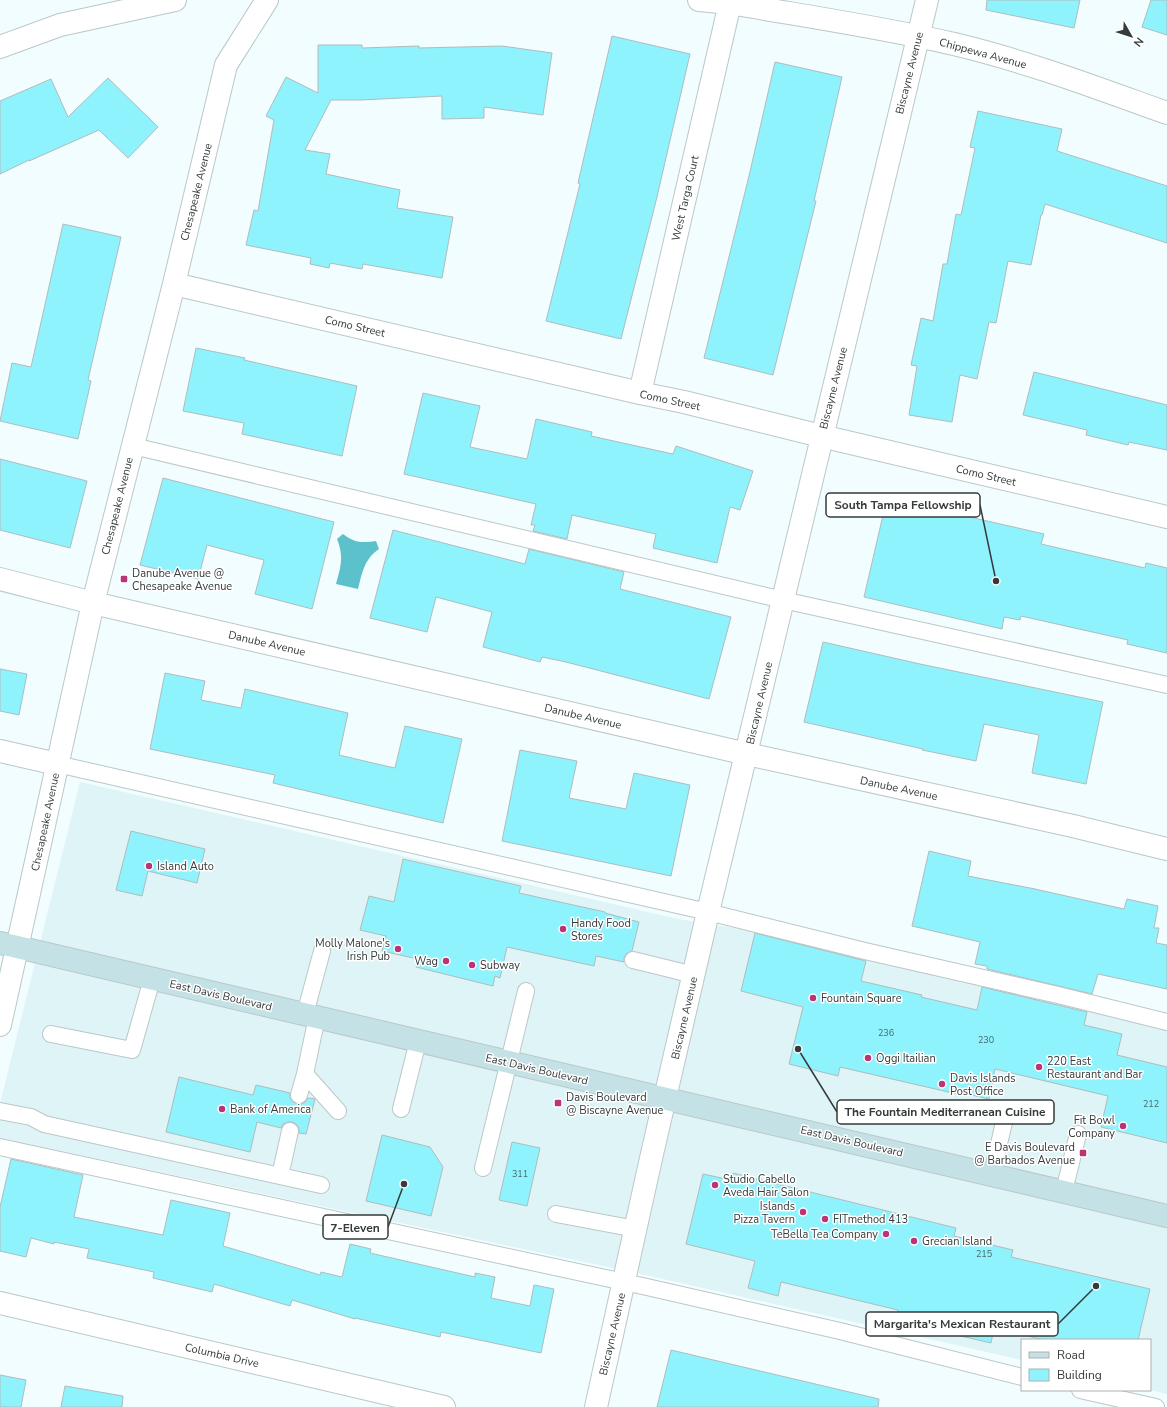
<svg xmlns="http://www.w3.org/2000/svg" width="1167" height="1407" font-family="'Nunito Sans',sans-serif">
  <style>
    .built { fill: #def4f6 }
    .water { fill: #5cc1cb }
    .building { fill: #8ef3fd; stroke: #b0bcbd }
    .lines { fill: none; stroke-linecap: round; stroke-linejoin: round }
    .lane-casing { stroke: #bbc7c8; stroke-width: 18 }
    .street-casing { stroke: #bbc7c8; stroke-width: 24 }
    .secondary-casing { stroke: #bbc7c8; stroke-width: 24 }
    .lane { stroke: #fff; stroke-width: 16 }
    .street { stroke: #fff; stroke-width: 22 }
    .secondary { stroke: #c4e2e5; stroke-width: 22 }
    .poi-dot { fill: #ba3478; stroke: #fff; stroke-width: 1.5 }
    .labels { text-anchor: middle; stroke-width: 3; stroke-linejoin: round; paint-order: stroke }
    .number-label { font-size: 9px; fill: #4b686b }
    .street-label { font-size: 11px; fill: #353a3a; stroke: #fff }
    .poi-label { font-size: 11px; fill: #353a3a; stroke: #fff; text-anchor: start }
    .leader { fill: none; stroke: #353a3a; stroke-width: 1.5 }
    .callout-dot { fill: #353a3a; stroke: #fff; stroke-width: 1.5 }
    .callout { fill: #fff; stroke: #353a3a; stroke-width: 1.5 }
    .callout-label { font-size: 12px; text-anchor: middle; font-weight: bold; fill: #353a3a }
  </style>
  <rect width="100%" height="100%" fill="#f1fdfe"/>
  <!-- built -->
  <path class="built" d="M80 782 678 919 804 939 1167 1025V1394L1150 1390V1340H1022V1360L650 1276 0 1138V1104Z"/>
  <!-- water -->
  <path class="water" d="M343 534C354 543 363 543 376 541L379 549C364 559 362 574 358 589L336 584C341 566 344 557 337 539Z"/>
  <!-- building -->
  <path class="building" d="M987 0H1080L1074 28 986 10Z
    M1151 0H1167V35L1142 27Z
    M612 36 690 54 656 201 621 339 546 321 580 184 578 183Z
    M318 45H362V48L419 46V48L502 46 552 53 543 115 484 107V118L442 119V96L361 100H331L305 150 330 154 326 174 400 190 397 208 453 217 442 278 363 264 362 269 330 263 329 268 310 264 311 258 246 245 254 210 258 211 274 120 266 116 286 77 318 93Z
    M775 62 842 77 814 201H816L773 375 704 358 749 176Z
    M108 78 158 127 128 158 99 130 29 161V160L0 174V101L51 79 68 117Z
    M978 111 1062 129 1057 151 1167 186V243L1045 204 1042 215H1041L1031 265 1008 261 996 323 989 322 977 379 960 375 952 422 909 415 917 366 911 365 921 318 933 321 943 264H947L956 214 961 215 975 148 970 147Z
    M63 224 121 237 88 380 91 381 78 439 0 421 12 363 31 367Z
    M196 348 245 358 244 360 357 386 342 456 242 434 244 423 183 411Z
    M1034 372 1167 405V450L1129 442 1128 445 1086 435 1087 430 1023 415Z
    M423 393 480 406 470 447 527 459 536 419 592 432 591 436 673 454 676 446 753 471 740 510 730 507 717 563 653 548 656 534 572 515 567 539 533 531 535 525H531L536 504 404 474Z
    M0 459 87 481 70 548 0 530Z
    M163 478 334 522 312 609 255 594 264 560 207 545 198 579 140 565Z
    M887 498 1044 534 1041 544 1145 568 1146 563 1167 568V653L1127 644 1128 640 1021 616 1020 620 1004 617 1002 629 864 597Z
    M393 530 525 564 529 549 624 572 620 589 731 617 709 699 566 662 542 657 540 662 483 647 492 612 436 597 427 632 370 618Z
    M823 642 920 664 1103 702 1086 784 1032 773 1039 735 984 724 976 761 922 750 923 749 804 722Z
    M0 669 27 674 19 715 0 711Z
    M165 673 205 681 201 700 241 708 245 689 348 713 339 755 377 764 395 768 405 726 462 739 443 823 273 783 275 775 150 749Z
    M520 750 577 761 569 798 626 809 634 773 690 785 671 876 502 841Z
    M131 831 205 849 197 883 148 871 142 896 116 890Z
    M929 851 971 861 968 876 1035 889 1124 909 1127 899 1158 906 1154 928H1159L1156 943 1167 945V989L1098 974 1092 994 987 969V966L975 964 980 942 912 926Z
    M403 859 521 886 519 893 605 912V913L639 922 632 951 626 954 624 958V962L596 956 594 966 507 947 500 978 495 976 493 986 416 967 418 959 382 951 386 936 360 930 369 896 394 902Z
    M755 933 866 961 861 981 922 995 921 997 977 1010 982 987 1087 1012 1084 1025 1122 1034 1117 1055 1167 1067V1143L1101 1127 1108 1096 995 1069 989 1099 958 1092 957 1094 840 1067 838 1076 789 1064 803 1007 741 991Z
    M179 1077 253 1095 256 1085 290 1093V1098L292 1101 297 1104H301L305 1102 308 1098 315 1099 306 1134 299 1133V1128L296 1124 292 1122H287L283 1124 281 1128 257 1122 250 1152 166 1132Z
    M382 1135 430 1147 443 1167 431 1216 366 1201Z
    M512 1142 540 1148 527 1206 499 1200Z
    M11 1159 83 1175 74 1217 163 1235 171 1200 230 1213 223 1246 320 1275 321 1272 342 1277 350 1244 371 1249 370 1253 475 1277V1273L495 1277 491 1298 530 1306 534 1285 554 1289 541 1353 441 1332 440 1337 355 1318V1319L292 1300 290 1306 214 1284 212 1292 153 1278 154 1272 87 1258 89 1249 54 1242V1244L31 1238 26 1257 0 1251V1207Z
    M733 1173 956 1228 954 1236 1013 1250 1011 1257 1150 1289 1138 1340H1044L994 1328 991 1343 939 1331 940 1327 897 1316 898 1310 781 1282 778 1296 748 1288 755 1261 686 1244 703 1174 731 1180Z
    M671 1350 879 1399 878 1407H657Z
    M0 1375 26 1380 21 1407H0Z
    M65 1386 123 1396 122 1407H61Z"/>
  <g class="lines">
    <defs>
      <path id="lane" d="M133 446 783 600 1167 685
        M57 764 708 912 865 951 1058 995 1167 1022
        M633 960 694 975
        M305 1014 322 951
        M317 1017 305 1074 338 1111
        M51 1034 132 1050 152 979
        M299 1095 305 1074
        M401 1109 418 1041
        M0 1111 31 1117 44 1124 321 1185
        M0 1147 647 1287 840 1331 1022 1377
        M483 1168 526 991
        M992 1174 1005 1118
        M280 1176 290 1131
        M1064 1191 1078 1134
        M556 1214 636 1229
        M1080 1390 1156 1407"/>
      <path id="street" d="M699 0 730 3C804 16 880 27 954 44 1026 61 1097 88 1167 113
        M0 47 60 25 175 0
        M174 284 640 393 684 402 821 436 1167 517
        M640 393 730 3
        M0 579 93 603 747 754 1073 826 1167 849
        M0 751 57 764
        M0 1025 93 603 174 284 226 65 267 0
        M0 1303 444 1407
        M596 1407 652 1154 708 912 927 0"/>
      <path id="secondary" d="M0 943 1167 1216"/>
    </defs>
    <!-- lane casing -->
    <use href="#lane" class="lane-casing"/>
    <!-- street casing -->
    <use href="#street" class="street-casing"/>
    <!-- secondary casing -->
    <use href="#secondary" class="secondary-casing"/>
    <!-- lane -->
    <use href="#lane" class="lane"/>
    <!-- street -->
    <use href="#street" class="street"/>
    <!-- secondary -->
    <use href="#secondary" class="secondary"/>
  </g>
  <!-- markers -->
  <g class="poi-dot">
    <rect x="120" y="575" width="8" height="8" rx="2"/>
    <circle cx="149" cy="866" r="4"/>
    <circle cx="563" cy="929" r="4"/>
    <circle cx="398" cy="949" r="4"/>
    <circle cx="446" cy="961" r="4"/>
    <circle cx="472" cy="965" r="4"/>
    <circle cx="813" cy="998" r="4"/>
    <circle cx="868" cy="1058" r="4"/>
    <circle cx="1039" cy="1067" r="4"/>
    <circle cx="942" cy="1084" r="4"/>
    <rect x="554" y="1099" width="8" height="8" rx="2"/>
    <circle cx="222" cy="1109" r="4"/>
    <circle cx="1123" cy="1126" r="4"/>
    <rect x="1079" y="1149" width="8" height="8" rx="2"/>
    <circle cx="715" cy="1185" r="4"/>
    <circle cx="803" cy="1212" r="4"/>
    <circle cx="825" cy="1219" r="4"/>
    <circle cx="886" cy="1234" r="4"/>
    <circle cx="914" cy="1241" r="4"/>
  </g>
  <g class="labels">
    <!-- number labels -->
    <g class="number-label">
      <text x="886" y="1036">236</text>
      <text x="986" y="1043">230</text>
      <text x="1151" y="1107">212</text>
      <text x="520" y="1177">311</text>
      <text x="984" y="1257">215</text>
    </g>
    <!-- street labels -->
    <g class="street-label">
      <text transform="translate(983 53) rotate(15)" y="4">Chippewa Avenue</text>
      <text transform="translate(909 73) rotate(-76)" y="4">Biscayne Avenue</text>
      <text transform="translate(196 192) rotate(-76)" y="4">Chesapeake Avenue</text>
      <text transform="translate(685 198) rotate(-77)" y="4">West Targa Court</text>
      <text transform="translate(355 326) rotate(13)" y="4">Como Street</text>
      <text transform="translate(833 388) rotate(-76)" y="4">Biscayne Avenue</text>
      <text transform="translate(670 400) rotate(12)" y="4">Como Street</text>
      <text transform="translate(986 475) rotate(13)" y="4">Como Street</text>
      <text transform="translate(117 506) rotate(-76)" y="4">Chesapeake Avenue</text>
      <text transform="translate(267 643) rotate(13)" y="4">Danube Avenue</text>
      <text transform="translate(759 703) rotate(-77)" y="4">Biscayne Avenue</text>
      <text transform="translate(583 716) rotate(13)" y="4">Danube Avenue</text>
      <text transform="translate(899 788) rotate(12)" y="4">Danube Avenue</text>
      <text transform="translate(45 822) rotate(-78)" y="4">Chesapeake Avenue</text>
      <text transform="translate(221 995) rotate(13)" y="4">East Davis Boulevard</text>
      <text transform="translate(684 1018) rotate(-77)" y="4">Biscayne Avenue</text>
      <text transform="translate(537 1069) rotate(13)" y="4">East Davis Boulevard</text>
      <text transform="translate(852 1141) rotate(13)" y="4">East Davis Boulevard</text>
      <text transform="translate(612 1334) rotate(-77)" y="4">Biscayne Avenue</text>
      <text transform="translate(222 1355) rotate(13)" y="4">Columbia Drive</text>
    </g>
    <!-- poi labels -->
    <g class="poi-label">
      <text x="132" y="577">Danube Avenue @<tspan x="132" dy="13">Chesapeake Avenue</tspan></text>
      <text x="157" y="870">Island Auto</text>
      <text x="571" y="927">Handy Food<tspan x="571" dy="13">Stores</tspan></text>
      <text x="390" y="947" text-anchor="end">Molly Malone's<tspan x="390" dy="13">Irish Pub</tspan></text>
      <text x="438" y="965" text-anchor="end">Wag</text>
      <text x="480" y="969">Subway</text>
      <text x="821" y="1002">Fountain Square</text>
      <text x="876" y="1062">Oggi Itailian</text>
      <text x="1047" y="1065">220 East<tspan x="1047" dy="13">Restaurant and Bar</tspan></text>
      <text x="950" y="1082">Davis Islands<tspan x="950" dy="13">Post Office</tspan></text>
      <text x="566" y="1101">Davis Boulevard<tspan x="566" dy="13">@ Biscayne Avenue</tspan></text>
      <text x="230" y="1113">Bank of America</text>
      <text x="1115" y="1124" text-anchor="end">Fit Bowl<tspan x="1115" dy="13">Company</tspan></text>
      <text x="1075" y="1151" text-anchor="end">E Davis Boulevard<tspan x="1075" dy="13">@ Barbados Avenue</tspan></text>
      <text x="723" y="1183">Studio Cabello<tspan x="723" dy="13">Aveda Hair Salon</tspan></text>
      <text x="795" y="1210" text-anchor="end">Islands<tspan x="795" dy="13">Pizza Tavern</tspan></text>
      <text x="833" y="1223">FITmethod 413</text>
      <text x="878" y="1238" text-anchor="end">TeBella Tea Company</text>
      <text x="922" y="1245">Grecian Island</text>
    </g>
  </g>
  <!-- callouts -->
  <path class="leader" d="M996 581L980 505M798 1049L837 1112M404 1184L388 1227M1096 1286L1058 1324"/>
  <g class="callout-dot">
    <circle cx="996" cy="581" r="4"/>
    <circle cx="798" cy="1049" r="4"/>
    <circle cx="404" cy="1184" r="4"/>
    <circle cx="1096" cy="1286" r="4"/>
  </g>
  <g class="callout">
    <rect x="826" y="493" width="154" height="24" rx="4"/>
    <rect x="837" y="1100" width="217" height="24" rx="4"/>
    <rect x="323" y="1215" width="65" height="24" rx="4"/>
    <rect x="866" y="1312" width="192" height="24" rx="4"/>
  </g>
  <g class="callout-label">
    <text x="903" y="509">South Tampa Fellowship</text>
    <text x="945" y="1116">The Fountain Mediterranean Cuisine</text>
    <text x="355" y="1232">7-Eleven</text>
    <text x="962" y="1328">Margarita's Mexican Restaurant</text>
  </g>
  <!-- legend -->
  <rect x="1021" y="1339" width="130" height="52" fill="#ffffff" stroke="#aeb0b0"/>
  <rect x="1029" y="1352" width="20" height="6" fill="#c4e2e5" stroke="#aeb0b0"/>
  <text x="1057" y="1359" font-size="12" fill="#353a3a">Road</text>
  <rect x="1029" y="1369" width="20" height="12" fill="#8ef3fd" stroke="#aeb0b0"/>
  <text x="1057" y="1379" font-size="12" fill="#353a3a">Building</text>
  <!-- north arrow -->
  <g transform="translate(1131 36) rotate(129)" stroke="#ffffff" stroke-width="3" paint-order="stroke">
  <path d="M0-3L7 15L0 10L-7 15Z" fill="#353a3a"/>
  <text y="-6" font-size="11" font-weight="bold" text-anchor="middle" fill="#353a3a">N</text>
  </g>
</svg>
